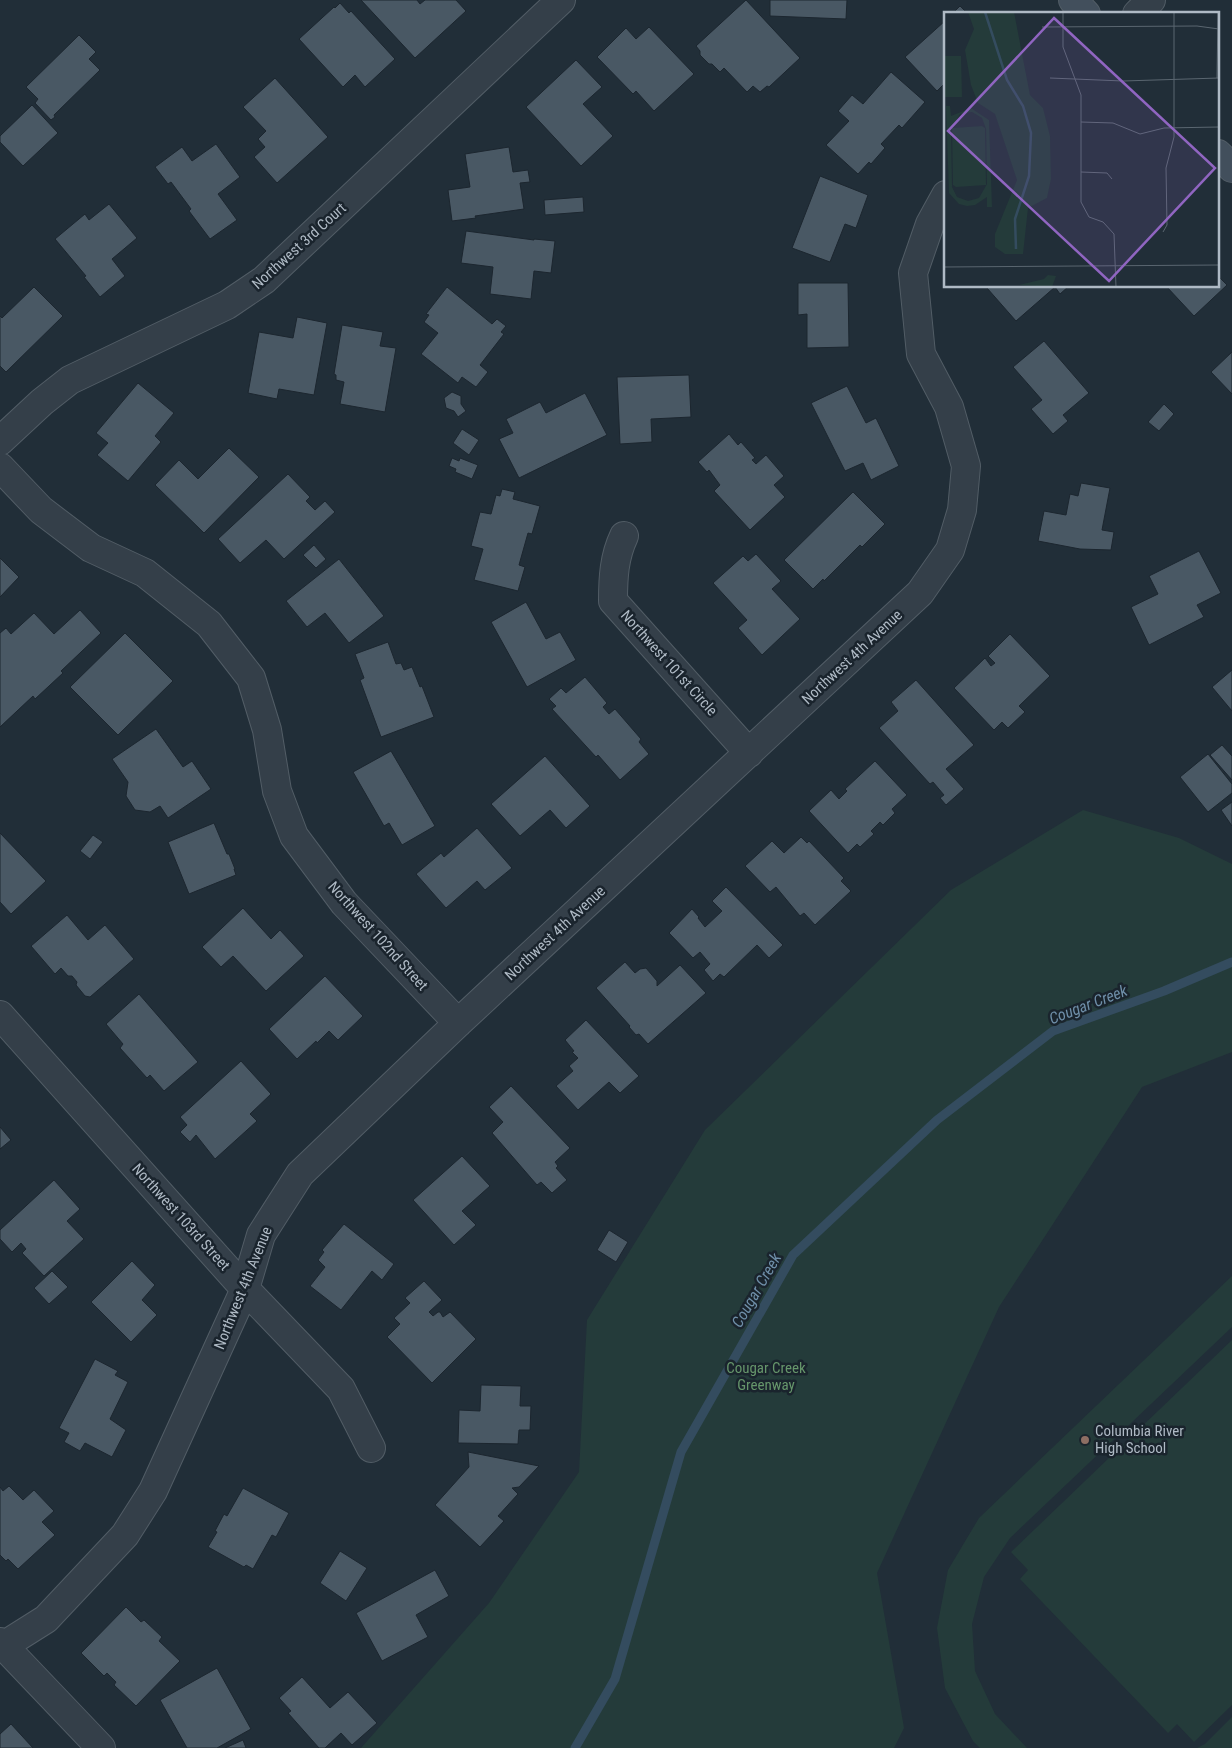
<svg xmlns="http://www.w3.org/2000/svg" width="1232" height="1748" font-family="'Roboto Condensed',sans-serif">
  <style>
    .green { fill: #243b3a }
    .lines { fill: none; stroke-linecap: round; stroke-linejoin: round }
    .stream { stroke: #344c5f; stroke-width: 9 }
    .building { fill: #495864; stroke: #1c262f }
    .street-casing { stroke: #525d66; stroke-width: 30 }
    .secondary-casing { stroke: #525d66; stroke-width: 30 }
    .street { stroke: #343f49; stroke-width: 28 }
    .secondary { stroke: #424f5c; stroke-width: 28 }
    .education-dot { fill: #8d6e63; stroke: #1a242d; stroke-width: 2 }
    .labels { text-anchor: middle; stroke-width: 5; stroke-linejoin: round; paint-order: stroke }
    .street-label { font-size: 15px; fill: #afbac5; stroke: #1a242d }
    .park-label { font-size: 15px; fill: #66966b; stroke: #1a242d }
    .poi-label { font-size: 15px; fill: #afbac5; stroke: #1a242d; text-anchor: start }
    .water-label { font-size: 16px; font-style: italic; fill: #6f8fa9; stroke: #1a242d }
    .inset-river { fill: none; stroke: #344c5f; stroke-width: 2.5 }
    .inset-road { fill: none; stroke: #5a6670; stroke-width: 1 }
    .view { fill: #9065c1; fill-opacity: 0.15; stroke: #9065c1; stroke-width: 2.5 }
    .inset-edge { fill: none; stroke: #afbac5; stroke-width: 2.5 }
  </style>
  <rect width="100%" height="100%" fill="#212e38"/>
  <!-- green -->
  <path class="green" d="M1083 810 1179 838 1232 864V1052L1142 1087 999 1307 877 1573 904 1728 894 1748H361L489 1603 579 1472 587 1320 705 1130 951 890Z
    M1232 1276V1327L1010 1538 984 1577 972 1624 975 1671 995 1714 1027 1748H980L973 1741 945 1688 937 1628 948 1570 979 1518Z
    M1232 1340V1705L1194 1742 1177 1724 1168 1733 1020 1579 1028 1570 1011 1552Z
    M1232 1717V1748H1197L1205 1744Z"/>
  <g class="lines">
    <!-- stream -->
    <path class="stream" d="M575 1748 615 1679 681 1452 793 1255 937 1120 1053 1031 1164 991 1232 962"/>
  </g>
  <!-- building -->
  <path class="building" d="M361 0H417L420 4 425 0H456L466 11 415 58Z
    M746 0 800 58 769 87 767 86 760 92 753 86 747 92 724 68 720 72 712 64H709L700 55V51L696 46Z
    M770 0H847L846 19 770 16Z
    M340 3 349 13 351 11 395 59 365 87 355 75 343 87 299 39 334 7 335 8Z
    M960 6 968 14H952Z
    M946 20V82L937 91 905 57Z
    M649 27 694 74 654 111 636 91 633 94 597 57 626 28 636 39Z
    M79 35 96 52 89 59 100 70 54 115 55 117 51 120 35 103 38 99 26 87Z
    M576 60 602 87 583 104 613 136 581 166 526 107Z
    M891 72 925 102 902 128 899 125 881 144 885 148 871 164 869 162 858 174 826 145 849 121 838 111 852 95 863 104Z
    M275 78 328 137 277 183 254 157 265 147 258 139 266 131 243 107Z
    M32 105 58 133 23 166 0 142V136Z
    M216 144 240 177 218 194 237 220 210 239 189 211 191 209 171 182 168 184 155 167 182 147 192 161Z
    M509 147 513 172 528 170 530 182 520 183 524 209 475 216 476 218 452 221 448 190 470 187 465 154Z
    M820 176 868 195 856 228 845 224 830 262 792 248Z
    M583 197 584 212 545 215 544 200Z
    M109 204 137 238 112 259 125 276 100 297 84 277 86 276 55 239 85 214 89 220Z
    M466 231 534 240V239L555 241 551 273 534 271 531 299 490 294 493 267 461 263Z
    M1218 276 1227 285 1194 316 1166 286H1218Z
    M798 283H848L849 347 807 348V314L798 315Z
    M989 286H1069L1060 294 1055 287 1016 321 987 288Z
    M34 287 63 316 6 372 0 366V316L2 318Z
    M447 287 492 324 497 319 506 326 501 332 504 334 480 365 488 372 476 387 462 377 458 383 421 354 438 333 424 322 429 315 426 314Z
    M297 317 327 323 314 395 279 389 277 399 248 393 259 332 293 338Z
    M342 325 383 332 380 346 396 348 385 412 340 404 344 382 336 380V375L334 374Z
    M1044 341 1089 393 1063 415 1068 421 1053 434 1031 409 1042 400 1013 367Z
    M1232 352V394L1211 372Z
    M689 375 691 417 651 419 652 442 620 444 617 377Z
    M138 383 174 413 155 436 161 442 128 481 97 455 108 443 96 433Z
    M847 386 866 423 876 418 899 466 871 480 863 463 845 471 811 403Z
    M452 392 461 396V404L466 411 458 417 454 411 446 408 444 398Z
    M585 393 607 435 519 478 499 439 513 433 506 419 540 402 546 413Z
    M1164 404 1174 414 1159 431 1148 422Z
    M462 429 479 440 469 455 453 443Z
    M729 434 738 445 741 442 755 458 752 460 756 464 766 455 784 476 774 485 785 497 750 530 714 491 720 485 709 470 707 472 698 462Z
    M229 448 259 477 204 533 155 485 179 460 198 479Z
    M452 458 459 461 460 458 478 465 472 479 455 472 456 469 449 466Z
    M288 474 310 497 306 501 315 510 325 501 335 512 284 559 266 540 240 563 218 539Z
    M1081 483 1110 488 1102 530 1114 532 1111 550 1080 549 1038 541 1044 511 1066 515 1070 494 1078 496Z
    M502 489 515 492 513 499 540 506 532 534 528 533 519 565 525 567 518 591 474 580 483 549 471 546 480 512 491 514 496 495 500 496Z
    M853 492 885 524 862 547 860 545 824 581 823 579 813 589 784 560Z
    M314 545 326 559 316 568 303 555Z
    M1199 551 1221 593 1197 605 1204 617 1149 645 1131 607 1158 594 1149 576Z
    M756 554 781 581 772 589 800 619 762 655 738 628 747 620 713 583 743 556 748 561Z
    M0 558 19 577 0 597Z
    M339 559 384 616 349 643 325 613 307 627 286 601Z
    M526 602 546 639 560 632 576 660 527 687 491 622Z
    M80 610 101 633 61 671 63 673 35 699 33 696 0 727V633L6 628 11 634 34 613 54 634Z
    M125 633 173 681 118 735 70 687Z
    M1010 634 1050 676 1019 706 1025 712 1008 728 1002 722 994 730 954 688 985 658 991 666 995 663 988 656Z
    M388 642 396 664 401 663 404 670 412 667 420 687 422 686 434 717 381 737 360 680 364 678 355 654Z
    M1232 670V711L1212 687Z
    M585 677 607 703 603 707 609 714 615 709 641 739 639 742 649 754 620 780 598 755 596 757 552 709 556 706 549 699 561 688 566 693Z
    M916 680 974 745 946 769 964 789 946 805 940 798 944 795 933 782 930 784 879 728 898 711 891 702Z
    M156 729 183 767 192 761 211 789 168 818 160 806 150 812 135 810 126 796 128 782 112 759Z
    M1222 745 1232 756V780L1210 755Z
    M391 751 435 826 402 845 389 823 384 826 353 772Z
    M1208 754 1232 784V793L1208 812 1180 777Z
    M545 756 590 806 566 828 550 810 520 836 491 804Z
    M875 761 907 795 892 809 895 813 883 825 880 822 871 831 874 834 860 847 857 844 848 853 809 811 831 790 839 799 847 791 845 789Z
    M1232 802V826L1221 810Z
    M214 823 227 854H229L235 869H234L236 875 189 894 168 842Z
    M477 828 512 868 485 890 477 881 446 908 416 874 441 853 444 857Z
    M0 833 46 881 11 914 0 902Z
    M93 835 103 842 90 859 80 851Z
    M801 837 807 843 809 841 844 878 841 881 851 891 815 925 804 913 800 916 776 887 770 892 745 866 772 841 784 853Z
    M726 887 783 945 769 958 757 945 724 977 720 974 713 981 704 970 710 964 700 952 693 958 669 933 692 909 699 917 698 918 705 927 722 911 712 901Z
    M243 908 271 939 280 930 304 956 266 991 233 956 221 967 202 947Z
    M67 915 88 940 105 925 134 959 90 997 85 996 76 985 77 982 72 976H68L61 968 55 974 31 946Z
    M625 962 635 973 640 969 646 968 657 981V986L680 965 706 993 648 1044 639 1034 636 1035 629 1027 630 1026 596 988Z
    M325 976 363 1016 338 1040 329 1031 317 1043 316 1041 297 1059 269 1029Z
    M139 994 198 1062 164 1091 150 1075 147 1078 120 1048 123 1044 106 1024Z
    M586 1020 639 1076 620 1093 609 1082 578 1110 556 1086 573 1071 569 1066 578 1058 572 1052 574 1051 565 1040Z
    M241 1061 271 1094 250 1114 257 1121 215 1159 196 1135 190 1142 180 1132 187 1125 180 1117Z
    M511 1086 570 1148 555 1162 558 1166 556 1168 567 1180 552 1193 541 1182 537 1185 492 1133 503 1122 489 1107Z
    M0 1127 11 1140 0 1149Z
    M462 1156 490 1186 462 1211 476 1225 454 1245 413 1200Z
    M54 1180 80 1209 67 1221 84 1239 44 1276 22 1253 26 1249 21 1243 12 1252 0 1239V1230Z
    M344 1224 394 1264 382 1280 372 1271 341 1310 310 1286 325 1267 318 1260 324 1252 322 1250Z
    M609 1230 628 1242 616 1262 597 1250Z
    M132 1261 155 1285 142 1300 157 1315 131 1342 91 1302Z
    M52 1271 68 1287 49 1304 34 1288Z
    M424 1281 442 1300 429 1312 433 1316 438 1312H440L443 1317 450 1312 476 1339 432 1383 387 1337 400 1324 394 1318 410 1303 405 1298Z
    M95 1359 118 1371 115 1375 128 1382 110 1419 126 1430 112 1457 85 1443 80 1451 64 1442 69 1433 59 1428Z
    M481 1385 521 1386 520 1406H531L530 1430H519L518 1444 458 1443 459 1410 480 1411Z
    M468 1452 539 1466 519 1487 512 1488 518 1494 498 1516 504 1521 480 1547 435 1505 469 1467Z
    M9 1486 23 1500 34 1490 54 1511 42 1522 55 1535 18 1569 8 1559 6 1561 0 1555V1487L3 1491Z
    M243 1488 289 1513 276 1537 272 1535 253 1569 246 1565 244 1567 208 1547 217 1532 215 1531 224 1514 227 1516Z
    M340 1551 367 1568 346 1601 320 1583Z
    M435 1570 449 1596 416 1615 428 1637 382 1661 356 1613Z
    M126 1607 141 1622 144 1620 162 1637 159 1641 180 1661 136 1706 114 1685 116 1682 107 1673 104 1676 81 1653Z
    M217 1668 251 1729 217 1748H187L160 1700Z
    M302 1677 330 1708 348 1692 377 1723 352 1745 341 1733 325 1748H319L288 1713 291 1711 279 1698Z
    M11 1724 33 1748H0V1734Z
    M243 1740 246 1748H225Z"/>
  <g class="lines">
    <defs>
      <path id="street" d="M1137 14 1151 0
        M0 441 42 402 70 380 227 305 264 280 561 0
        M0 467 41 510 91 548 145 573 209 624 251 678 267 730 277 791 294 836 344 903 458 1023
        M624 536C614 557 613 578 613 601L749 753
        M0 1015 245 1289 341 1389 371 1448
        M0 1642 101 1748
        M0 1648 46 1619 125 1535 153 1491 245 1289 261 1235 300 1174 458 1023 920 593 950 550 962 510 966 466 949 407 921 354 913 273 930 224 946 195"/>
      <path id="secondary" d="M1073 0 1086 14
        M1218 154 1232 168"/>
    </defs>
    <!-- street casing -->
    <use href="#street" class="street-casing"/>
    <!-- secondary casing -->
    <use href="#secondary" class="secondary-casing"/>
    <!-- street -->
    <use href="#street" class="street"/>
    <!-- secondary -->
    <use href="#secondary" class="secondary"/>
  </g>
  <!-- markers -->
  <circle class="education-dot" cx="1085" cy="1440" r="5"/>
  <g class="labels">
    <!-- street labels -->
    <g class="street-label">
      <text transform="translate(299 246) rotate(-42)" y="5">Northwest 3rd Court</text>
      <text transform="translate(852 657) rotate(-43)" y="5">Northwest 4th Avenue</text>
      <text transform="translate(669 663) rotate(48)" y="5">Northwest 101st Circle</text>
      <text transform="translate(555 933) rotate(-43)" y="5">Northwest 4th Avenue</text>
      <text transform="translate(378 936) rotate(48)" y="5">Northwest 102nd Street</text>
      <text transform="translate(181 1217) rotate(48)" y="5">Northwest 103rd Street</text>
      <text transform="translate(243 1288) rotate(-68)" y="5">Northwest 4th Avenue</text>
    </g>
    <!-- park labels -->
    <g class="park-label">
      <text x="766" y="1373">Cougar Creek<tspan x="766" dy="17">Greenway</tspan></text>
    </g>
    <!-- poi labels -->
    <g class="poi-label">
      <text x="1095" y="1436">Columbia River<tspan x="1095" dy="17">High School</tspan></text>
    </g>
    <!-- water labels -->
    <g class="water-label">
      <text transform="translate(1088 1004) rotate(-21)" y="6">Cougar Creek</text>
      <text transform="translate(756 1290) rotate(-60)" y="6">Cougar Creek</text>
    </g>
  </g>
  <!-- overview -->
  <g transform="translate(944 12)">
    <rect width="275" height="275" fill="#212e38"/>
    <path d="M24 0H70L86 83 99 96 106 124 107 167 103 186 84 196 79 242H61L51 235V222L73 168 51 102 34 91 27 73 21 38 30 17ZM0 44H17L18 85H0ZM2 94H6L7 104 27 96 45 108 48 195H43V185L31 193 23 194 15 192 5 181ZM28 100 38 106 42 117 43 172 35 186 24 189 13 185 8 175 7 117 16 102ZM38 114 41 116 42 173 12 175 9 173 8 116ZM104 263 112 264 108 275 75 273 100 267Z" fill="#243b3a" fill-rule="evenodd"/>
    <path class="inset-river" d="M41 0 63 68 79 94 87 121 85 164 71 207 72 237"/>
    <path class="inset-road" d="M119 0V35L137 83V190L145 205 159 210 170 222 172 275M98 15 253 14 275 17M106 66 179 69 275 66M273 66 274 0M137 110 169 111 196 122 220 116 275 115M137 160 163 161 168 167M219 220 223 213 222 156 230 125V0M0 255 275 253"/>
    <path class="view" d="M110 6 271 156 165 269 4 119Z"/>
    <rect width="275" height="275" class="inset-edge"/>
  </g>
</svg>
